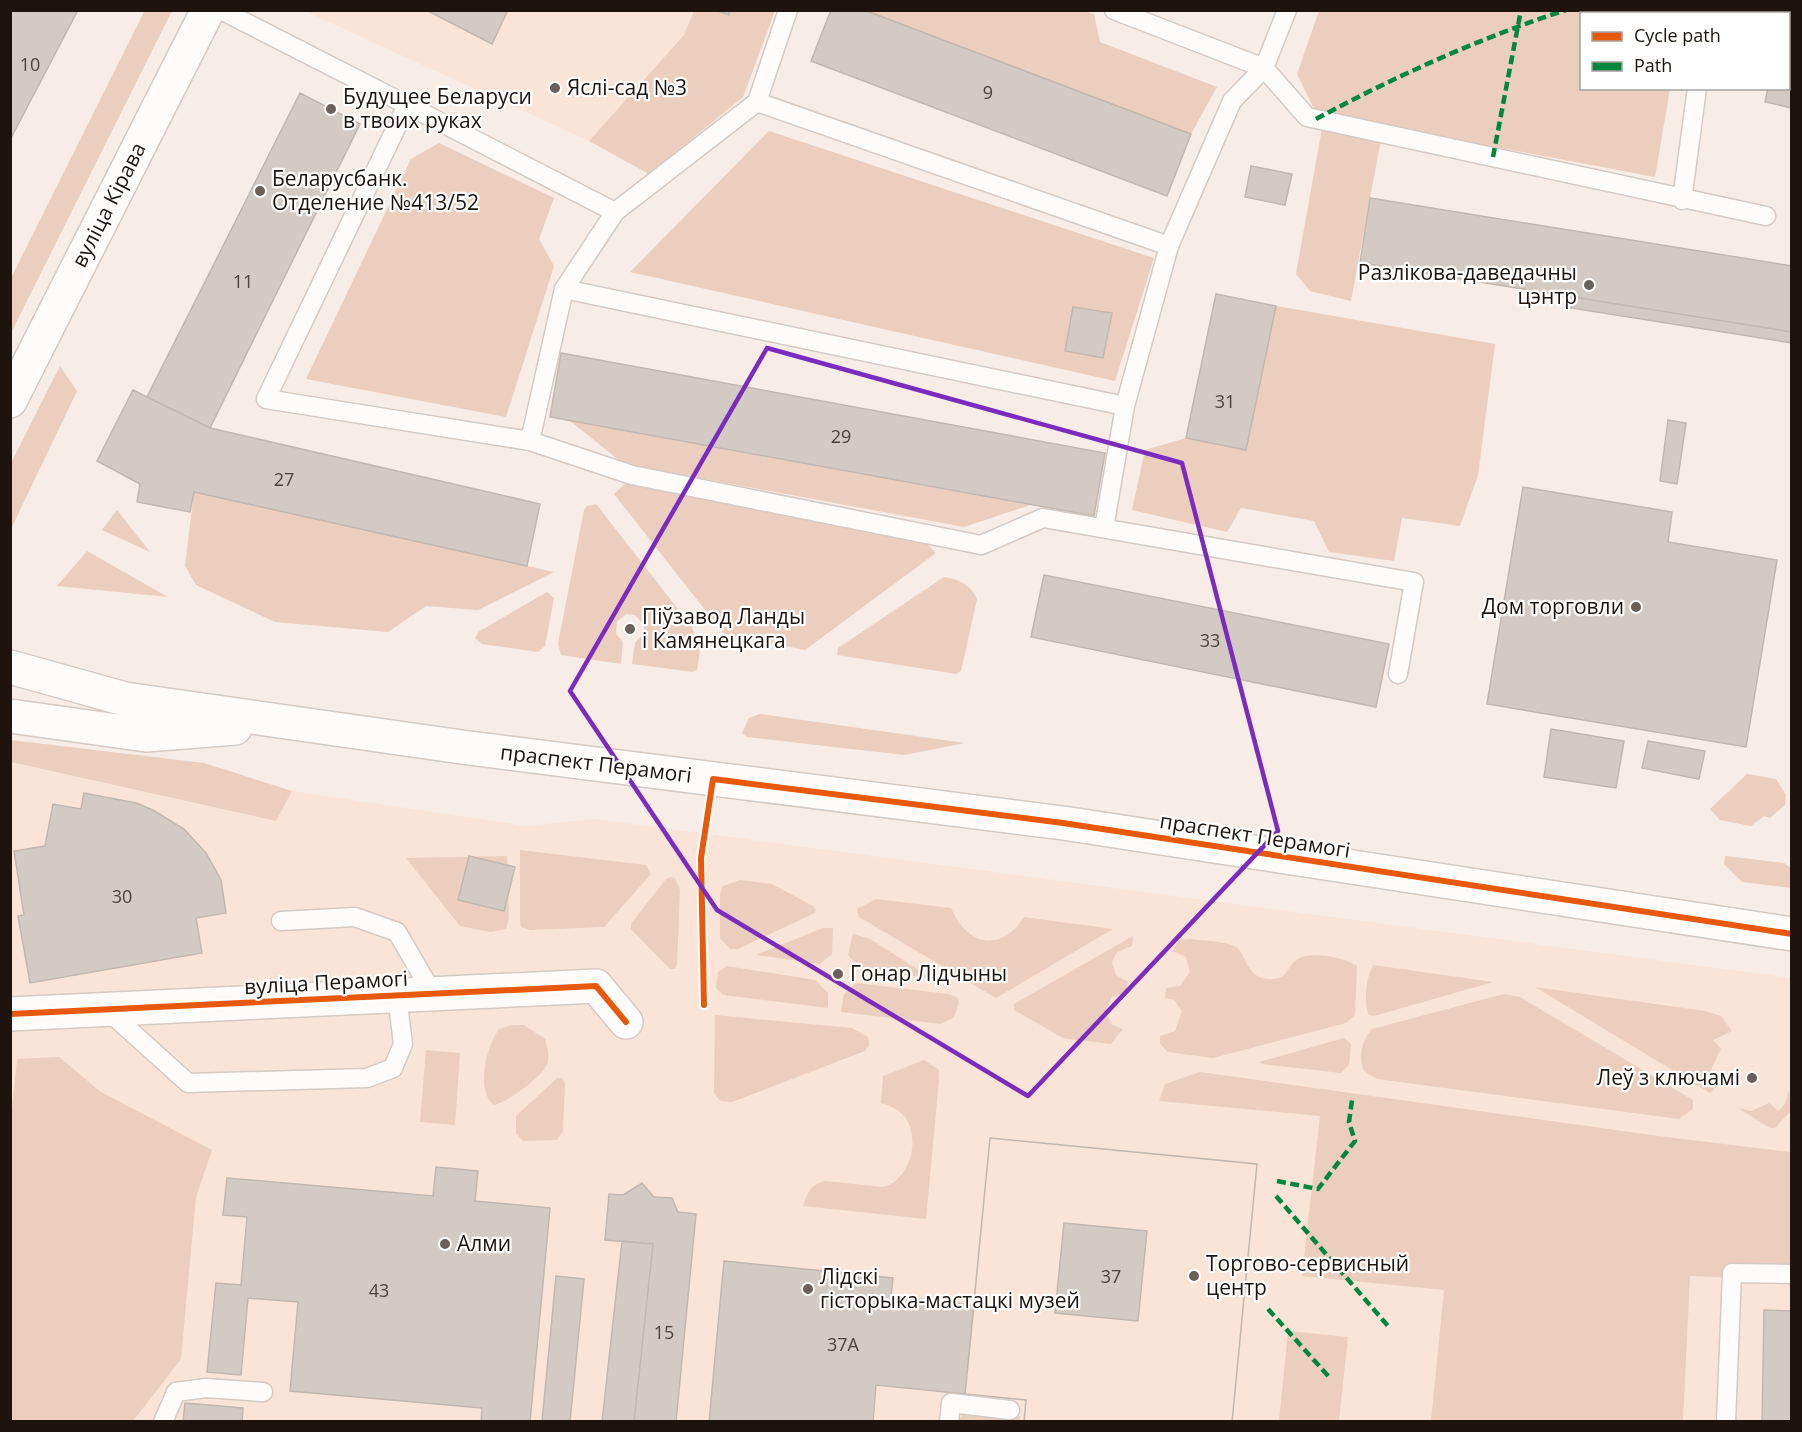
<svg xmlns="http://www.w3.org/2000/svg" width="1802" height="1432" font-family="'Open Sans',sans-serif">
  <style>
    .built { fill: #fae4d7 }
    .green { fill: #ebcebd }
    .building { fill: #d4cac4; stroke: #c1b7b0; stroke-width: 1.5; fill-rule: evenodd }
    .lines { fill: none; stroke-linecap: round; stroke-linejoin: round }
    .lane-casing { stroke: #d5cac4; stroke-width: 21 }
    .street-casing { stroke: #d5cac4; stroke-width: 36 }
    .secondary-casing { stroke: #d5cac4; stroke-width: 36 }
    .lane { stroke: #fefcfb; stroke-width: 18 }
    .street { stroke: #fefcfb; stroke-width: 33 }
    .secondary { stroke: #fefcfb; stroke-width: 33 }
    .quiet { stroke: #00873e; stroke-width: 4.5; stroke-dasharray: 9 4.5; stroke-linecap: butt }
    .cycleway-casing { stroke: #fff; stroke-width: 10 }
    .cycleway { stroke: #e8590c; stroke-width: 6 }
    .marked { fill: none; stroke: #7b2cbf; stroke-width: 4.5; stroke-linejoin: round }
    .poi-dot { fill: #6a5f59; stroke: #fff; stroke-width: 2 }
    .labels { text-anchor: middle; stroke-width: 4.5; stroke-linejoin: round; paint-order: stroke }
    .number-label { font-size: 18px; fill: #4c413b }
    .poi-label { font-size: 21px; fill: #1e130d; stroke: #fff; text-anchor: start }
    .street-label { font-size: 21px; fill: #1e130d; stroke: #fff }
  </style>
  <rect width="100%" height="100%" fill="#f7ece6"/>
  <!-- built -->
  <path class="built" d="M310 10 694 11 684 35 589 141 309 13Z
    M11 762 275 821 292 791 526 826 594 819 1791 978V1421L11 1422Z"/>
  <!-- green -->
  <path class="green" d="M145 10 172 11 11 333V278Z
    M694 11H775L743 97 649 174 589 141 684 35Z
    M864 11H1085L1094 14 1100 42 1217 87 1191 134Z
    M1319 11H1684L1683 14H1582V88L1670 89 1655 177 1316 113 1297 74Z
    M1322 128 1381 139 1351 301 1310 291 1296 274Z
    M769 131 1154 258 1115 381 630 272Z
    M439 143 554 198 539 239 554 266 506 417 306 379 411 159Z
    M1276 306 1495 344 1478 475 1460 526 1402 518 1394 561 1329 552 1314 521 1241 508 1227 532 1132 510 1145 450 1186 438 1246 450Z
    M60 366 77 391 11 529V463Z
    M570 421 1030 505 964 527 624 464Z
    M626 483 925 542 936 553 805 650 724 634 614 494Z
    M194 492 554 572 478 610 426 606 388 632 275 622 196 585 185 566Z
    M596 504 692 627 700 652 697 670 693 672 632 664 635 643 644 633V625L635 615 626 614 617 622 616 634 623 642 621 664 561 655 558 644 584 510 587 506Z
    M117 510 150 552 102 530Z
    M87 551 168 597 57 586Z
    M944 577C959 579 971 585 977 599L961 671 956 674 837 655 838 648Z
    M547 592 554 598 545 646 538 652 482 644 475 638 478 632Z
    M760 714 965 743 904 755 747 737 742 733 749 718Z
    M11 740 204 763 292 791 276 821 11 762Z
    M1747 774 1776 779 1786 795 1785 805 1770 818 1764 816 1751 826 1720 820 1710 809Z
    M520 850 646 865 651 874 604 927 530 930 521 927 520 921Z
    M507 856 509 919 506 929 490 932 460 926 406 858Z
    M1725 856 1784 863 1791 868V888L1742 882 1724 864Z
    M671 877 675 878 680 890 677 964 675 969H670L631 929V924L666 879Z
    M740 880 772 884 813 906 816 910 815 913 738 949H730L720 938V894L723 886Z
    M876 899 951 908C967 945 1000 954 1024 917L1113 929 996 998 859 917 857 909Z
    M823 928H833L832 954 820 964 756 955Z
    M853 934 870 939 933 979 860 968 848 955Z
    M1133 936 1132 946 1117 952 1112 962 1116 975 1128 982 1126 993 1112 997 1105 1011 1112 1025 1123 1029 1111 1044 1063 1038 1014 1010V1004Z
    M1191 939C1204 941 1221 941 1232 945 1249 952 1243 979 1271 979 1287 979 1286 969 1295 961 1307 950 1344 957 1357 966L1355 1015 1346 1023 1213 1058 1168 1052 1160 1044V1036L1175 1031 1182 1011 1174 1000 1165 998 1166 988 1180 986 1190 972 1186 957 1172 951 1179 940Z
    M1374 965 1493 982 1374 1016 1369 1015C1363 1004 1366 974 1374 965Z
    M727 966 815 980 828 993V1008L723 995 716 988 718 972Z
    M856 983 948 994 957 997 959 1003 954 1017 941 1024 841 1012 844 994Z
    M1535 987 1705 1011 1721 1016 1732 1031 1713 1040 1721 1049 1710 1072 1714 1090 1710 1093Z
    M1504 994 1520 997 1693 1100V1109L1679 1119 1377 1079 1364 1071C1358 1057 1362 1040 1372 1029Z
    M715 1015 852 1028 868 1037 869 1045 865 1051 732 1102C722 1102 718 1101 714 1092Z
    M512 1025H524L545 1039C547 1047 551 1058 546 1066 540 1078 507 1103 494 1105 475 1091 487 1045 499 1029Z
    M1344 1038 1351 1044 1349 1065 1341 1073 1262 1064 1259 1062Z
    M426 1050 460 1053 455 1125 420 1122Z
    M59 1057 101 1092 212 1150 196 1197 181 1359 133 1421H11L10 1129 17 1059Z
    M924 1060 939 1070V1080L926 1219 803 1206C807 1193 811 1184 825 1181L883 1187C910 1180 921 1140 905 1117 898 1109 891 1106 881 1103L883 1076Z
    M1200 1072 1666 1137 1791 1152V1280L1690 1276 1683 1421H1431L1444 1290 1302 1276 1320 1116 1159 1101 1165 1084Z
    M557 1078H562L565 1083 563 1131 557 1140 523 1141 516 1133V1116Z
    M1789 1090 1791 1111 1775 1128H1770L1738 1108 1751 1111 1769 1103 1778 1111 1785 1104Z
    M1288 1331 1348 1337 1339 1421H1279Z
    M978 1411 1020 1416V1421L957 1422 963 1414Z"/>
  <!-- building -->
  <path class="building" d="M10 10H78L10 140Z
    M426 10H508L492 44Z
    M715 10H730L729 15Z
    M831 10H864L1191 134 1167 196 811 61Z
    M1747 10H1792V32L1788 31V14H1747Z
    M1788 31 1792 32V108L1765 102 1768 88H1788Z
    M300 93 360 124 210 428 147 397Z
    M1251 166 1292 174 1285 205 1245 197Z
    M1370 198 1792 266V332L1360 263Z
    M1216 294 1276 306 1246 450 1186 438Z
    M1573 297 1792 332V343L1571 308Z
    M1073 307 1112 313 1103 358 1065 351Z
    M561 353 1105 453 1094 516 550 417Z
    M133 390 210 428 540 504 527 566 194 492 190 512 137 502 140 484 97 461Z
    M1668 420 1686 423 1677 484 1660 481Z
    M1523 487 1672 512 1668 542 1777 560 1746 747 1487 704Z
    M1044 575 1389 644 1376 707 1031 637Z
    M1551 729 1624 741 1616 788 1544 777Z
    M1648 741 1705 751 1699 779 1642 768Z
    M84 793 136 803 153 810 184 829 206 853 221 880 226 913 196 918 202 953 30 983 18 916 24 915 14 851 45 846 53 804 81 809Z
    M469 856 515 867 504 911 458 900Z
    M990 1138 1257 1164 1232 1422H1024L1026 1400 965 1394ZM1064 1223 1147 1231 1138 1321 1055 1313Z
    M990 1138 1257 1164 1232 1422H1024L1026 1400 965 1394Z
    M436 1167 478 1171 475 1201 550 1208 530 1422H481L482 1408 290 1391 298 1302 248 1298 241 1375 207 1372 216 1283 241 1285 247 1217 223 1215 227 1178 433 1196Z
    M642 1183 654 1197 672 1198 678 1212 696 1214 676 1422H634L653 1244 605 1240 609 1194 623 1195Z
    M622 1241 653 1244 634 1422H602Z
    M724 1261 893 1278 891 1296 974 1305 965 1394 876 1385 873 1422H709Z
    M556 1276 584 1279 570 1422H542Z
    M1764 1310 1792 1311V1422H1762Z
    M185 1403 243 1408 242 1422H183Z"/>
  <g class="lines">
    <defs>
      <path id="lane" d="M221 10 407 105 266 399 530 441 632 475 981 545 1043 518 1414 582 1398 674
        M1114 10 1264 68 1307 117 1766 216
        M1706 14 1707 10
        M757 102 788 10
        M407 105 615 212 564 289 1125 406 1169 246 757 102 615 212
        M1682 200 1697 88
        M1169 246 1232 101 1264 68 1287 10
        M530 441 564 289
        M1104 528 1125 406
        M281 921 355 917 397 932 433 994
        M107 1010 188 1083 367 1078 393 1068 403 1044 397 996
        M163 1422 176 1392 206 1388 263 1392
        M949 1422 951 1403 1010 1410
        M1726 1422 1732 1273 1792 1274"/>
      <path id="street" d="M10 1014 596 986 626 1022"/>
      <path id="secondary" d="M10 401 208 10
        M10 667 125 699 469 748 1063 823 1792 934
        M10 716 146 735 235 728"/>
    </defs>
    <!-- lane casing -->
    <use href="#lane" class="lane-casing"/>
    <!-- street casing -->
    <use href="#street" class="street-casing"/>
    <!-- secondary casing -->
    <use href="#secondary" class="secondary-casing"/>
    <!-- lane -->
    <use href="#lane" class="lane"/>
    <!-- street -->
    <use href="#street" class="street"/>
    <!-- secondary -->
    <use href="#secondary" class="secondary"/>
    <!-- quiet -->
    <path class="quiet" d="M1624 10 1629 14
      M1316 119C1396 76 1480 38 1566 10
      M1493 157 1521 10
      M1277 1181 1318 1189 1355 1141 1349 1122 1352 1100
      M1276 1196 1388 1326
      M1268 1309 1331 1379"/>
    <defs>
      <path id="cycleway" d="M704 1005 701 858 713 779 1063 823 1792 934
        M10 1014 596 986 626 1022"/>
    </defs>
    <!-- cycleway casing -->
    <use href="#cycleway" class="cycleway-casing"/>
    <!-- cycleway -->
    <use href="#cycleway" class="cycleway"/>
  </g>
  <!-- marked area -->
  <path class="marked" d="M767 348 1182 463 1278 831 1028 1096 717 910 570 691Z"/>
  <!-- markers -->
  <g class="poi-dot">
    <circle cx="555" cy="88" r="6"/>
    <circle cx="331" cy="109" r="6"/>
    <circle cx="260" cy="191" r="6"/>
    <circle cx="1589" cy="285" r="6"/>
    <circle cx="1636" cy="607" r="6"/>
    <circle cx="630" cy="629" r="6"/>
    <circle cx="838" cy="974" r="6"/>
    <circle cx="1752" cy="1078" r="6"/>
    <circle cx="445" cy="1244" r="6"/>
    <circle cx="1194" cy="1276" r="6"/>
    <circle cx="808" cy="1289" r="6"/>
  </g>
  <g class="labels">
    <!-- number labels -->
    <g class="number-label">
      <text x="30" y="71">10</text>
      <text x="988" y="99">9</text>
      <text x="243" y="288">11</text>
      <text x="1225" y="408">31</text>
      <text x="841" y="443">29</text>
      <text x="284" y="486">27</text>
      <text x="1210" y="647">33</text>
      <text x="122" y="903">30</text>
      <text x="1111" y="1283">37</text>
      <text x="379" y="1297">43</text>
      <text x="664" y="1339">15</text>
      <text x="843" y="1351">37А</text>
    </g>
    <!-- poi labels -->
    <g class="poi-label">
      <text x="567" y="95">Яслі-сад №3</text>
      <text x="343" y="104">Будущее Беларуси<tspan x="343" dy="24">в твоих руках</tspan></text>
      <text x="272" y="186">Беларусбанк.<tspan x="272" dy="24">Отделение №413/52</tspan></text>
      <text x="1577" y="280" text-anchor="end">Разлікова-даведачны<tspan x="1577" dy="24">цэнтр</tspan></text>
      <text x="1624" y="614" text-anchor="end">Дом торговли</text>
      <text x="642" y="624">Піўзавод Ланды<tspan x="642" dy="24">і Камянецкага</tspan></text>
      <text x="850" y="981">Гонар Лідчыны</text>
      <text x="1740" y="1085" text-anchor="end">Леў з ключамі</text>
      <text x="457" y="1251">Алми</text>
      <text x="1206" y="1271">Торгово-сервисный<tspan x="1206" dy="24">центр</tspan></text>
      <text x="820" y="1284">Лідскі<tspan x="820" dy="24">гісторыка-мастацкі музей</tspan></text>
    </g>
    <!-- street labels -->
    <g class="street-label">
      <text transform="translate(109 205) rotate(-63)" y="7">вуліца Кірава</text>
      <text transform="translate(596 764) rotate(7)" y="7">праспект Перамогі</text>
      <text transform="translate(1255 836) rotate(9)" y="7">праспект Перамогі</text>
      <text transform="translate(326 983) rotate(-3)" y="7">вуліца Перамогі</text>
    </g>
  </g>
  <!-- border -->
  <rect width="1802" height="1432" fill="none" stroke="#1e130d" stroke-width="24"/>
  <!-- legend -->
  <rect x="1580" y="12" width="210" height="78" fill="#ffffff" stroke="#a5a19e" stroke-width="1.5"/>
  <rect x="1592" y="32" width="30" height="9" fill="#e8590c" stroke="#a5a19e" stroke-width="1.5"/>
  <text x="1634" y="42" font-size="18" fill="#1e130d">Cycle path</text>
  <rect x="1592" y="62" width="30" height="9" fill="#00873e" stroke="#a5a19e" stroke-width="1.5"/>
  <text x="1634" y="72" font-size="18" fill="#1e130d">Path</text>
</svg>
